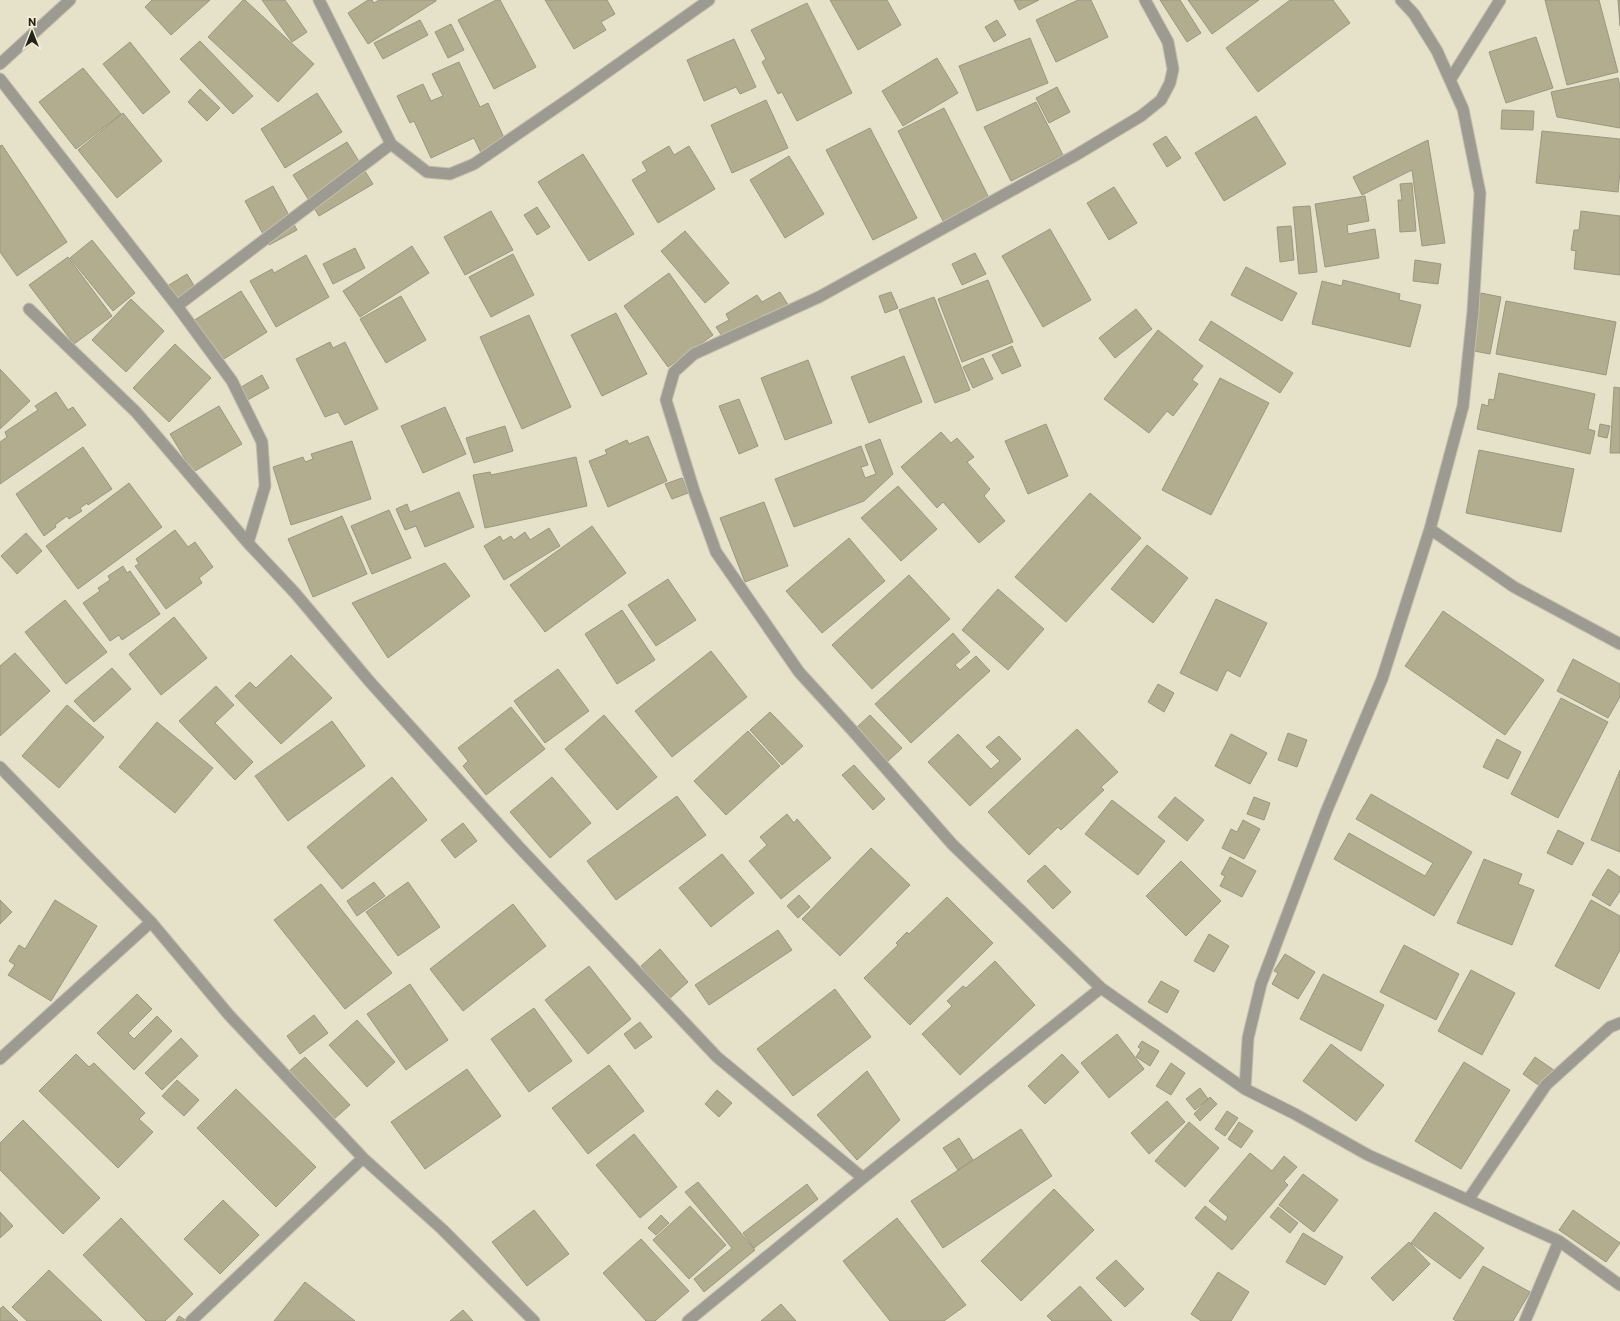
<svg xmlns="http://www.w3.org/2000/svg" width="1620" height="1321" font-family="Commissioner,sans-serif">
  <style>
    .building { fill: #b3ad8f; stroke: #9b9780 }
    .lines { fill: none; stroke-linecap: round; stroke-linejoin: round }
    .minor-casing { stroke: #c3bfa9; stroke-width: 13 }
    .minor { stroke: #9d9b91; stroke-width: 11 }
  </style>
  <rect width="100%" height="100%" fill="#e6e1c9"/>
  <!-- building -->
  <path class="building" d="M152 0H210L171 35 145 7Z
    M243 0H245L314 64 278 102 208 37Z
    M262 0H285L307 32 292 42Z
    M368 0H372L374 3 379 0H436V1L368 44 348 13Z
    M496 0H500L536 67 494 89 458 20Z
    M545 0H607L615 14 601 22 606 30 574 49Z
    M830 0H887L901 25 858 50Z
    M1014 0H1039L1019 10Z
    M1078 0H1091L1108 37 1056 62 1036 20Z
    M1160 0H1180L1201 33 1187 42Z
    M1188 0H1259L1212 34Z
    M1290 0H1333L1350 23 1258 92 1226 48Z
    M1545 0H1599L1618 72 1567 85Z
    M1618 0H1620V26Z
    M807 3 852 93 797 121 782 92 778 94 762 62 766 59 751 30Z
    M420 20 428 35 383 59 374 43Z
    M997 20 1006 35 994 42 985 27Z
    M451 24 464 50 448 58 435 32Z
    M1536 37 1553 88 1506 103 1489 52Z
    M1030 38 1048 83 977 111 959 66Z
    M734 39 756 87 740 94 736 87 704 101 687 60Z
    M200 41 253 96 233 114 180 59Z
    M130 42 170 92 143 114 103 64Z
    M937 58 958 93 903 126 882 91Z
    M459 62 480 107 488 103 506 142 481 153 474 138 431 158 414 121 410 123 397 96 423 84 431 101 443 96 432 74Z
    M83 68 121 114 76 149 39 102Z
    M1618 78 1620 86V128L1557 117 1551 92Z
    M1057 87 1070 112 1049 123 1036 98Z
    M200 89 220 108 207 121 188 102Z
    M317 93 342 132 285 168 261 129Z
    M766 100 788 148 732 173 711 125Z
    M1036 102 1063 155 1011 181 984 127Z
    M944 108 992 204 946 227 898 131Z
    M1502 110 1534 111 1533 130 1501 129Z
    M123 113 162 161 117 198 78 150Z
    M1256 116 1286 164 1224 201 1195 153Z
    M870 128 917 218 873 240 826 150Z
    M1542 131 1620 139V171L1618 192 1536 183Z
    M1166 136 1181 158 1167 167 1153 144Z
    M1428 140 1445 243 1422 246 1412 170 1362 195 1353 177Z
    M347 142 373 184 319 216 293 175Z
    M2 145 67 242 17 276 0 252V146Z
    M669 146 674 155 689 146 715 189 658 223 632 180 647 171 642 162Z
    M583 154 634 234 589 261 538 182Z
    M789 156 824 214 785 238 750 180Z
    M1412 183 1416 231 1400 232 1398 200H1402L1400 184Z
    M273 186 297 230 269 245 245 201Z
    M1114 187 1137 223 1109 240 1087 203Z
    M1365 196 1369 221 1347 225 1348 234 1375 229 1379 258 1325 267 1315 204Z
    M1310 206 1317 272 1299 274 1293 207Z
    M537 207 550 227 537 235 524 215Z
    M491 211 513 250 465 275 444 237Z
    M1581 211 1620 216V275L1574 269 1576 251 1571 250 1574 230H1579Z
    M1291 226 1294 260 1280 262 1277 227Z
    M1050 229 1091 300 1043 327 1002 256Z
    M685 231 729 283 705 303 661 251Z
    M92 240 135 293 113 311 70 258Z
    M412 246 429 273 360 317 343 291Z
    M355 248 365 268 333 284 323 264Z
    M975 253 986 274 962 285 952 264Z
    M513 254 534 295 491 317 469 277Z
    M306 255 329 297 276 327 250 281 272 269 274 273Z
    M68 257 112 316 74 344 29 285Z
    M1415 260 1441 264 1438 284 1413 281Z
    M1246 267 1297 293 1282 321 1231 295Z
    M669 273 713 335 668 367 624 306Z
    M187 274 198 292 175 306 164 288Z
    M988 280 1013 342 962 362 938 299Z
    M1343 280 1400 294 1399 300 1421 305 1410 347 1312 324 1322 281 1342 286Z
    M241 291 267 332 219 362 193 321Z
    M780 292 790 308 728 345 716 327 729 320 726 314 757 295 762 302Z
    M891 292 898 308 885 313 879 296Z
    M1481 293 1501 297 1490 354 1469 350Z
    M401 296 426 340 386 363 360 319Z
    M934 297 970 390 935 403 899 310Z
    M131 299 164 331 126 372 92 340Z
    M1506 301 1616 322 1606 375 1496 354Z
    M1136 309 1152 329 1115 358 1099 338Z
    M616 313 647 374 602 396 571 335Z
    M529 315 571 407 522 429 480 337Z
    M1211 321 1293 373 1280 393 1199 340Z
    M1158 330 1203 366 1192 380 1198 384 1173 416 1167 411 1149 433 1104 399Z
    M330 342 333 348 345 342 378 409 345 425 338 412 325 417 296 359Z
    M175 344 211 378 169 422 133 388Z
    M1012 346 1021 366 1002 374 992 355Z
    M904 356 922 402 869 423 851 377Z
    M983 358 993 379 973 388 963 367Z
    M808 360 832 423 785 440 761 378Z
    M0 369 30 401 0 429Z
    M1499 373 1595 394 1588 429 1595 431 1590 454 1477 429 1482 404 1488 406 1489 399 1494 400Z
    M262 375 269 388 244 402 236 390Z
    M1220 378 1269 403 1211 515 1162 490Z
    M1614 387 1620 388V453H1610Z
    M56 392 68 410 73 407 86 425 0 484V442L7 437 5 432 38 410 35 406Z
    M739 399 758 446 739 454 719 406Z
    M219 406 242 444 193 472 170 434Z
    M445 407 466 454 423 473 401 426Z
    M1046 424 1068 476 1028 494 1005 441Z
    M1600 424 1610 426 1607 438 1598 436Z
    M505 426 513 451 474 463 466 438Z
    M941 432 951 443 957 438 974 457 967 462 990 489 984 496 1005 521 979 543 943 502 937 508 901 467Z
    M648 436 667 481 608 507 589 461 607 454 605 450 627 440 629 444Z
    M880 439 893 474 864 501 794 527 775 479 861 446 868 465 861 467 865 478 876 474 865 445Z
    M352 441 371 499 291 525 273 467 303 457 305 462 313 459 311 454Z
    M83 447 112 489 88 505 87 503 80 508 82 511 69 519 67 516 55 525 56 527 44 536 16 494Z
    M1479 450 1574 469 1561 532 1466 513Z
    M576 457 587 506 485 528 473 475 490 472 491 475Z
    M682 478 688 493 672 499 665 484Z
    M129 483 162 527 78 589 46 546Z
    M898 486 937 529 901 561 861 518Z
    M459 492 474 527 425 547 416 526 405 530 396 509 407 504 410 512Z
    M1090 493 1141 538 1066 622 1015 577Z
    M764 502 788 566 745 582 720 518Z
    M389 510 411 558 372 574 351 526Z
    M342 516 367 574 313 597 288 539Z
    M592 526 626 573 545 632 510 585Z
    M549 528 560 546 504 580 484 546 500 536 503 541 511 536 514 540 525 532 530 540Z
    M175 530 188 547 195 542 213 567 199 578 202 583 166 609 135 566 139 564 136 559Z
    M26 533 42 551 17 574 1 556Z
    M849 538 885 581 822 633 786 591Z
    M1147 545 1188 578 1153 623 1111 589Z
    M445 563 470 596 388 658 352 603Z
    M123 566 127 573 130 571 160 614 122 640 119 635 110 641 83 603 100 591 98 588 110 580 108 576Z
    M909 575 950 619 872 689 832 645Z
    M668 579 696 620 656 646 628 605Z
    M998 589 1044 629 1008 670 962 630Z
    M1216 599 1267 623 1240 677 1227 670 1217 691 1180 673Z
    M65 600 107 652 66 684 25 632Z
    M622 610 655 660 617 684 585 634Z
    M1443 611 1544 680 1505 735 1405 666Z
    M174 617 207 658 161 695 129 654Z
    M953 633 970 652 955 665 960 670 976 656 990 671 911 743 875 704Z
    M711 651 747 697 672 757 635 711Z
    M15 653 50 691 0 736V666Z
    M291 655 332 698 281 744 235 696 250 682 256 688Z
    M1573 659 1620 684V697L1608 718 1557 691Z
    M112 668 131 689 94 722 74 701Z
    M558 669 589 711 545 743 514 701Z
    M1158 684 1174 693 1164 712 1148 702Z
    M216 686 234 705 215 723 253 762 235 780 179 721Z
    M1561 698 1608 722 1558 818 1511 794Z
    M67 705 104 737 59 788 22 756Z
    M511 707 545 749 486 795 463 766 468 761 458 748Z
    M770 712 803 746 782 765 750 730Z
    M604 715 657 777 617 810 565 749Z
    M870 715 902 748 888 761 856 728Z
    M332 721 365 766 288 821 255 776Z
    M157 722 213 768 175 813 119 767Z
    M1077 729 1118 772 1101 787 1104 790 1061 830 1058 827 1029 855 988 812Z
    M748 731 780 766 726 815 694 781Z
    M1288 733 1307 740 1297 767 1278 760Z
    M958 734 991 769 1000 761 986 747 999 736 1021 759 970 806 928 762Z
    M1231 734 1267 753 1250 784 1215 766Z
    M1497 739 1521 752 1508 779 1483 767Z
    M854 765 885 799 873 810 842 775Z
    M1620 770V852L1591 840Z
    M392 777 427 820 342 889 307 847Z
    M552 777 591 823 550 858 510 812Z
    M1371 794 1472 852 1434 916 1334 859 1349 833 1425 876 1433 863 1356 819Z
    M677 796 706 835 616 900 587 861Z
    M1175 797 1204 820 1187 841 1158 817Z
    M1254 797 1270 803 1264 820 1247 814Z
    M1112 800 1165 841 1138 875 1085 834Z
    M787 814 794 823 797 819 831 858 781 899 749 861 767 845 760 837Z
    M1243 820 1260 829 1244 859 1222 848 1231 829 1237 832Z
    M463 823 477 841 455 858 441 840Z
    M1558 830 1584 843 1572 865 1547 853Z
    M871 848 910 885 840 956 802 919Z
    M722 854 754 893 711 927 679 888Z
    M1230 857 1256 871 1242 897 1220 886 1225 876 1221 874Z
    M1484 859 1522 874 1518 884 1534 890 1512 945 1457 923Z
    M1181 861 1221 901 1186 936 1146 896Z
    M1045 865 1071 892 1053 909 1027 881Z
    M1608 869 1620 877V891L1610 906 1592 895Z
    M374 882 385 896 357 916 347 901Z
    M408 882 440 927 398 956 366 912Z
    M321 884 392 973 345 1009 274 920Z
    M799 895 810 907 798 918 787 906Z
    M947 897 993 943 910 1025 864 978 898 945 896 943 907 932 909 934Z
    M0 900 12 912 0 924Z
    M55 900 97 926 51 1001 8 975 15 965 9 961 19 945 25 949Z
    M1591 900 1620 916V950L1599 989 1555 966Z
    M513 904 546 946 463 1011 430 969Z
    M778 930 792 950 709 1005 695 985Z
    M1209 934 1229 946 1214 972 1194 961Z
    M1404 945 1459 974 1436 1020 1380 992Z
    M660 949 688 982 669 999 641 966Z
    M1285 954 1315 972 1298 999 1272 984 1278 973 1274 971Z
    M995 961 1035 1005 960 1075 922 1034 952 1006 947 1001 963 986 966 988Z
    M589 966 631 1019 588 1054 545 1000Z
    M1471 970 1515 993 1482 1055 1438 1031Z
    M1323 974 1384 1005 1361 1051 1300 1019Z
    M1161 981 1179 991 1167 1013 1148 1002Z
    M410 984 448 1040 406 1070 367 1014Z
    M835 989 871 1037 793 1096 757 1049Z
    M137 994 152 1009 128 1033 134 1039 157 1016 172 1031 134 1070 97 1033Z
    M534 1008 572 1061 529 1092 491 1039Z
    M314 1015 328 1033 300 1054 287 1036Z
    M357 1020 395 1062 367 1087 329 1045Z
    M640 1022 652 1037 635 1049 624 1034Z
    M1117 1034 1144 1069 1109 1098 1081 1063Z
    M181 1038 198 1056 162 1090 145 1073Z
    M1142 1041 1159 1051 1150 1066 1136 1057 1141 1049 1138 1047Z
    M1331 1044 1384 1085 1356 1121 1303 1081Z
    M76 1054 89 1067 94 1063 145 1113 139 1119 153 1132 118 1168 39 1091Z
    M1062 1054 1079 1072 1045 1104 1028 1086Z
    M305 1057 350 1105 334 1119 289 1071Z
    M1535 1057 1561 1075 1548 1092 1523 1074Z
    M1464 1062 1510 1090 1461 1169 1415 1141Z
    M1171 1063 1185 1073 1171 1095 1156 1086Z
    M609 1065 644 1111 588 1154 552 1108Z
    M467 1069 501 1116 425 1169 391 1122Z
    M867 1071 900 1120 857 1160 817 1115Z
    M177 1080 199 1100 184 1116 162 1096Z
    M1200 1088 1208 1099 1195 1110 1186 1099Z
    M236 1089 316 1167 276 1207 197 1128Z
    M717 1090 732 1103 719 1117 705 1104Z
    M1210 1097 1217 1104 1200 1121 1194 1114Z
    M1167 1101 1185 1122 1149 1154 1131 1133Z
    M1227 1111 1238 1118 1225 1136 1215 1129Z
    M23 1120 100 1198 63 1234 0 1170V1143Z
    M1189 1122 1219 1148 1185 1187 1155 1161Z
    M1239 1122 1253 1131 1241 1148 1228 1139Z
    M1021 1129 1052 1176 943 1248 911 1201Z
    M634 1134 677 1187 640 1218 596 1165Z
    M959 1138 973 1160 958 1170 943 1148Z
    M1250 1153 1272 1171 1284 1156 1297 1167 1284 1181 1288 1185 1232 1250 1195 1218 1205 1206 1225 1222 1228 1217 1209 1201Z
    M1303 1174 1338 1200 1314 1232 1279 1205Z
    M698 1182 755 1250 704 1292 694 1279 732 1248 685 1192Z
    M807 1184 818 1199 754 1248 743 1233Z
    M1054 1189 1094 1230 1021 1301 981 1261Z
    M223 1200 259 1235 220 1274 184 1239Z
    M690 1206 726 1245 689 1279 653 1240Z
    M1278 1207 1298 1223 1290 1233 1270 1217Z
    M534 1210 569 1254 527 1286 492 1242Z
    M1573 1210 1620 1243 1606 1262 1559 1230Z
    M0 1212 13 1226 0 1238Z
    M1435 1212 1484 1248 1460 1279 1411 1243Z
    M661 1215 669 1223 656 1235 648 1228Z
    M121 1218 193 1294 165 1321H146L83 1255Z
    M897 1218 966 1305 944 1321H890L843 1261Z
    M1303 1233 1343 1257 1325 1285 1286 1262Z
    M641 1239 689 1291 655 1321H646L603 1273Z
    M1409 1242 1430 1264 1393 1301 1371 1278Z
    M1116 1260 1144 1289 1125 1307 1096 1278Z
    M1483 1266 1530 1292 1513 1321H1456L1453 1319Z
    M49 1270 102 1321H27L12 1307Z
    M1218 1272 1249 1292 1231 1321H1201L1191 1314Z
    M305 1282 355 1321H274Z
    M1080 1286 1112 1321H1052L1047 1316Z
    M781 1304 796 1321H761Z
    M3 1306 18 1321H0V1309Z
    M463 1310 473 1321H450Z
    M179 1316 187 1321H176Z"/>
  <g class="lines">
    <defs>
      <path id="minor" d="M319 0 391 144 427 172 450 174 474 164 576 94 709 0
        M1145 0 1168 42 1173 69 1170 83 1161 100 1141 116 1076 155 819 297 694 354 674 372 666 400 694 491 716 552 799 672 852 730 952 844 1101 988 1245 1089 1295 1114 1368 1155 1559 1241 1620 1285
        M0 64 70 0
        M0 79 177 306 232 381 262 442 265 486 248 543
        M1450 80 1500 0
        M177 306 391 144
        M29 309 136 412 248 543 295 593 370 682 520 848 717 1057 863 1178
        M1430 529 1514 587 1620 644
        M0 767 151 922 229 1015 363 1158 442 1229 534 1321
        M0 1059 151 922
        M1245 1089 1248 1038 1261 984 1326 812 1382 679 1430 529 1463 406 1473 311 1480 193 1463 109 1437 51 1414 14 1401 0
        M1468 1200 1546 1085 1610 1027 1620 1023
        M191 1321 363 1158
        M688 1321 863 1178 1101 988
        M1525 1321 1559 1241"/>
    </defs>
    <!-- minor casing -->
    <use href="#minor" class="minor-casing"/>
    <!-- minor -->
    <use href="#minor" class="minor"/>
  </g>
  <!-- north arrow -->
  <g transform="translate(32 32)" stroke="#f3eed6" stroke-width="3" paint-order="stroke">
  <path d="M0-3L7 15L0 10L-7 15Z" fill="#242219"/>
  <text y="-6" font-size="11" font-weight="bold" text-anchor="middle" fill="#242219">N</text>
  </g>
</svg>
